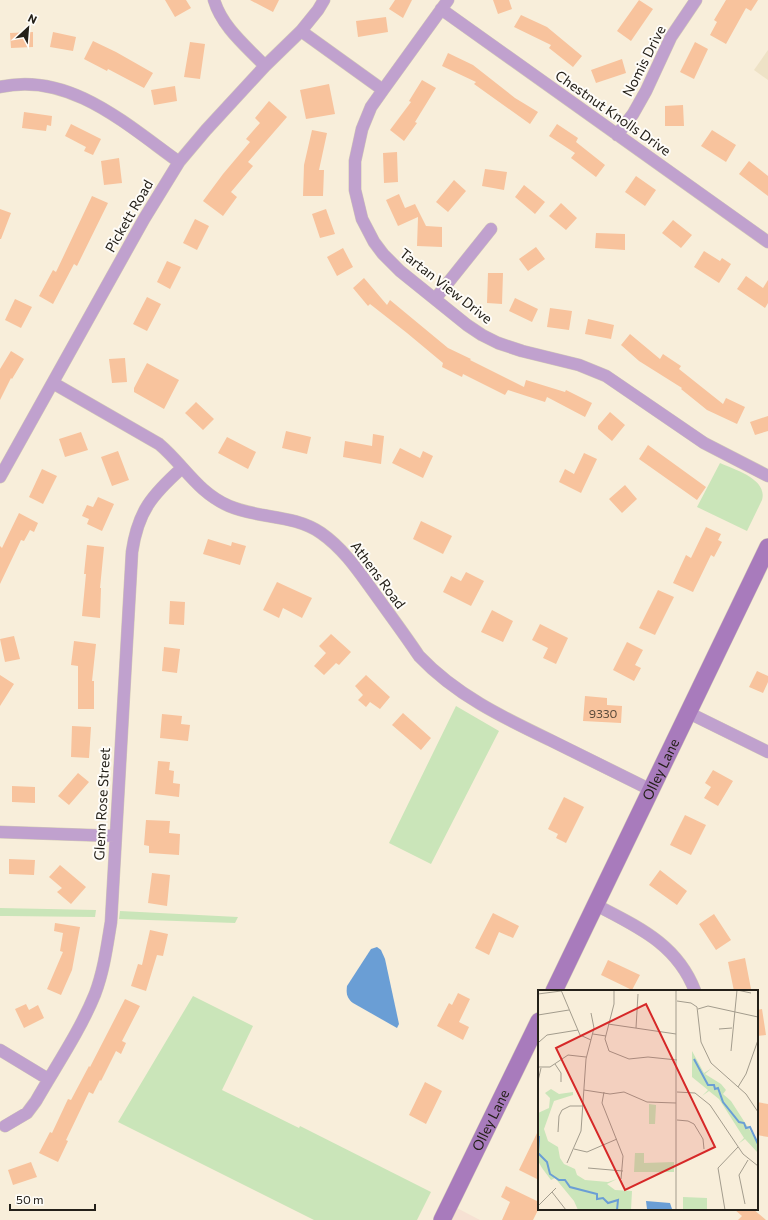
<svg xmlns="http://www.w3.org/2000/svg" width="768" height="1220" font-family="Commissioner,sans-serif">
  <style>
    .built { fill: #eee2c6 }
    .education { fill: #f6e1d3 }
    .green { fill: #cae5b9 }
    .water { fill: #6a9ed5 }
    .building { fill: #f8c39d }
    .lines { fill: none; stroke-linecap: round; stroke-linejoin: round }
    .street-casing { stroke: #d2c9b7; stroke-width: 13 }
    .secondary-casing { stroke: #d2c9b7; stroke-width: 18 }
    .street { stroke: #c0a1ce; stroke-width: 12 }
    .secondary { stroke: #a87bbc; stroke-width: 17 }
    .labels { text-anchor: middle; stroke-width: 4; stroke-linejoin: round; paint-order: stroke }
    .number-label { font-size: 12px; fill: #59493a }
    .street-label { font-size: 14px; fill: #242019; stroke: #fefcf8 }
    .inset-river { fill: none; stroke: #6a9ed5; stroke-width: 2 }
    .inset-road { fill: none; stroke: #a39c8d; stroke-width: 1 }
    .view { fill: #d62828; fill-opacity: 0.15; stroke: #d62828; stroke-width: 2 }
    .inset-edge { fill: none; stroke: #242019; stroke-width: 2 }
  </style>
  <rect width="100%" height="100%" fill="#f8eeda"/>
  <!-- built -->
  <path class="built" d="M768 50V80L754 70Z"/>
  <!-- education -->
  <path class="education" d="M455 1207 480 1220H448Z"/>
  <!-- green -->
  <path class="green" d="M720 463C735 470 768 479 762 500L747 531 697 507Z
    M456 706 499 731 431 864 389 843Z
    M0 908 96 910 95 917 7 916H0Z
    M120 911 238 917 235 923 119 919Z
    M193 996 253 1026 222 1090 299 1128 300 1126 431 1192 417 1220H314L118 1122Z"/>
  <!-- water -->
  <path class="water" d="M377 947 381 950 385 959 399 1024 397 1028 353 1003C347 998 346 994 347 986L371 949Z"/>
  <!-- building -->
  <path class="building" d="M165 0H186L191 8 175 17Z
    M250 0H279L273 12Z
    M395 0H412L403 18 389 9Z
    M493 0H509L512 9 498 14Z
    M639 0 653 9 631 41 617 31Z
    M726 0H758L751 11 746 8 726 44 710 35 717 22 714 20Z
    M521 15 547 27 582 56 573 67 549 48 551 45 514 27Z
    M386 17 388 32 358 37 356 21Z
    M33 32V47L11 48 10 33Z
    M53 32 76 37 73 51 50 47Z
    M93 41 116 52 153 73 144 88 108 69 107 71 84 59Z
    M190 42 205 44 200 79 184 77Z
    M695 42 708 49 694 79 680 72Z
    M448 53 473 65 515 98 538 112 530 124 474 84 476 82 442 66Z
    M622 59 626 73 596 83 591 70Z
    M422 80 436 88 415 122 417 123 404 141 390 130 411 102 409 101Z
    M329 84 335 114 306 119 300 90Z
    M175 86 177 101 154 105 151 90Z
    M269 101 287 117 248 162 253 166 231 192 237 197 223 216 203 201 223 174 250 142 246 139 260 123 255 118Z
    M683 105 684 126H665V106Z
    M24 112 52 116 51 126 47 125 46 131 22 128Z
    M71 124 101 139 93 155 84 151 86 147 65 136Z
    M557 124 578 138 576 142 605 165 596 177 571 158 575 153 549 136Z
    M312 130 327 133 319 170H324L323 196H303L304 165Z
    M712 130 736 145 726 162 701 146Z
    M397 152 398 182 384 183 383 153Z
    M119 158 122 183 104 185 101 161Z
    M749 161 768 176V196L739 174Z
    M485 169 507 172 504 190 482 186Z
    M636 176 656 190 645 206 625 192Z
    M454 180 466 191 448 212 436 202Z
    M524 185 545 202 535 214 515 197Z
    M399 194 405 208 415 204 426 226 442 227V247L417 246 418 217 398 226 386 200Z
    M92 196 108 203 77 266 74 264 53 304 39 296 53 270 56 272Z
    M561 203 577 218 566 230 549 216Z
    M0 209 11 213 1 239H0Z
    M326 209 335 234 320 238 312 214Z
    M195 219 209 226 197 250 183 243Z
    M673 220 692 235 681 248 662 233Z
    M596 233 625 234V250L595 248Z
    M536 247 545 259 528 271 519 259Z
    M343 248 353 267 337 276 327 257Z
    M704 251 720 261 722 258 731 264 719 283 694 267Z
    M167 261 181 267 170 289 157 282Z
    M488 273H503L502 304 487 303Z
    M746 276 763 288 768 280V303L765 308 737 289Z
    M364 278 387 305 390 300 448 348 471 359 470 360 524 387 526 380 565 392 566 390 592 403 585 417 547 397 545 402 508 390 505 395 463 374 462 377 442 367 443 363 407 333 370 304 368 306 353 288Z
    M147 297 161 304 147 331 133 324Z
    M515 298 538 309 532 322 509 311Z
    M15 299 32 307 21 328 5 320Z
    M550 308 572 311 569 330 547 327Z
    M588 319 614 325 611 339 585 334Z
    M630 334 660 359 663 354 681 366 679 369 723 404 726 398 745 407 737 424 707 410 681 389 682 388 639 361 621 345Z
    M11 351 24 359 12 379 11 378 0 400V369Z
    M125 358 127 382 112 383 109 359Z
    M147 363 179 380 164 409 134 392V388Z
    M196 402 214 419 203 430 185 413Z
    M610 412 625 425 612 441 598 429V426Z
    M768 416V431L755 435 750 422Z
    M286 431 311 437 307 454 282 448Z
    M81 432 88 450 65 457 59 439Z
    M373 434 384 436 381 464 343 457 345 441 372 446Z
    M227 437 256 452 248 469 218 453Z
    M648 445 706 487 697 500 639 459Z
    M400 448 420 458 423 451 433 456 423 478 392 463Z
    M118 451 129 480 112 486 101 457Z
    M584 453 597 459 581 493 559 482 565 469 574 474Z
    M42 469 57 476 43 504 29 497Z
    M625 485 637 499 622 513 609 499Z
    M98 497 114 504 102 531 87 524 89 519 82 516 87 505 93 507Z
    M19 513 38 523 34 532 30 530 24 541 21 540 0 584V546L2 548Z
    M421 521 452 536 443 554 413 539Z
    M706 527 721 534 718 540 722 542 714 557 711 555 693 592 673 583 686 555 691 558Z
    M208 539 231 546 232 542 246 546 240 565 203 554Z
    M87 545 104 547 100 588H101L100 618 82 616 86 574H84Z
    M466 572 484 581 471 606 443 592 451 576 461 581Z
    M277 582 312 598 302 618 283 608 279 618 263 610Z
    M658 590 674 597 655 635 639 628Z
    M170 601 185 602 184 625 169 624Z
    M492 610 513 621 503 642 481 632Z
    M540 624 568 638 556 664 543 658 548 648 532 640Z
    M331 634 351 652 339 665 336 663 324 675 314 666 326 653 319 646Z
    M14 636 20 659 5 662 0 639Z
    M74 641 96 644 92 681H94V709H78V666L71 665Z
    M627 642 643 650 635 665 641 668 634 681 613 670Z
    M164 647 180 649 177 673 162 671Z
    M757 671 768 676V682L763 693 749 687Z
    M0 675 14 684 0 706Z
    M366 675 390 697 380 709 370 702 366 707 358 700 363 695 355 686Z
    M585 696 607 698V705L622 706 621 723 583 721Z
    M403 713 431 738 421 750 392 725Z
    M162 714 182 716 181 724 190 725 188 741 160 738Z
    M72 726 91 727 89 758 71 757Z
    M158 761 170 762 169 770 174 771 173 783 180 784 179 797 155 794Z
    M713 770 733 781 718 806 704 798 711 787 705 783Z
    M78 773 89 782 69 805 58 796Z
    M12 786 35 787V803L12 802Z
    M564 797 584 807 566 843 556 838 558 834 548 829Z
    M685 815 706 825 691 855 670 845Z
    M146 820 170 821 169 833 180 834 179 855 149 853V846L144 845Z
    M9 859 35 860 34 875 9 874Z
    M60 865 86 887 71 904 57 892 62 888 49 877Z
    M660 870 687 891 677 905 649 885Z
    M152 873 170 875 167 906 148 903Z
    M493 913 519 926 513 938 499 932 489 955 475 948Z
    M714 914 731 940 716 950 699 924Z
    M55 923 80 927 72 970 61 995 47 989 63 952 60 951 63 933 54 931Z
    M150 930 168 934 163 956 157 955 146 991 131 986 138 964 142 965Z
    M745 958 751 989 734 991 728 962Z
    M608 960 640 975 632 990 601 975Z
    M458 993 470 999 459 1022 469 1027 463 1040 437 1026 449 1003 452 1005Z
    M125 999 140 1006 122 1041 126 1043 121 1054 116 1051 101 1081 100 1080 93 1094 89 1092 66 1140 68 1141 58 1162 39 1153 50 1132 52 1133 68 1099 71 1100 89 1066 90 1067Z
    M26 1004 29 1010 38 1005 44 1018 24 1028 15 1009Z
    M762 1009 766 1035 757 1036V1010Z
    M425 1082 442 1091 426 1124 409 1115Z
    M757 1102 768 1104V1137L757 1135Z
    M539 1129V1180L519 1170Z
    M31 1162 37 1177 13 1185 8 1170Z
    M506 1186 539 1202V1208L533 1220H502L510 1202 501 1197Z
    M734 1209H753L766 1220H738L742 1216Z"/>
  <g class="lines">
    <defs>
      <path id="street" d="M214 0C222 27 246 46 265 66
        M448 0 383 90 371 107 362 129 355 161V190L362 219 374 242 383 254 400 271 467 325 482 335 498 343 522 351 579 365 606 376 704 443 768 476
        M441 9 768 242
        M301 31 383 90
        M0 87C69 71 127 125 179 162
        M617 135 633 114 646 91 671 37 696 0
        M435 299 491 229
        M53 383 159 444C184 465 197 492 229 506 259 519 293 514 321 533 344 549 359 572 375 594 390 615 405 635 419 656 456 695 502 717 550 740 584 757 617 773 651 790
        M0 477 144 219 179 162 206 130 265 66 301 31 318 10 324 0
        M689 713 768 752
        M0 832 115 836
        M596 905C638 927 677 944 695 991
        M0 1050 48 1079
        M5 1126 27 1113 36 1101C56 1066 80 1031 95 994 104 970 107 946 111 922L132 552C138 511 152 495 182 468"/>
      <g id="secondary">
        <path id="s1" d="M554 991 768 547"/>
        <path id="s2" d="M442 1220 539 1021"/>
      </g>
    </defs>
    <!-- street casing -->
    <use href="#street" class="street-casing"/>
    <!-- secondary casing -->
    <use href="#secondary" class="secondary-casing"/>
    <!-- street -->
    <use href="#street" class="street"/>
    <!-- secondary -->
    <use href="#secondary" class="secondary"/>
  </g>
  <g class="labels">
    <!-- number labels -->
    <g class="number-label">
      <text x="603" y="718">9330</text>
    </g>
    <!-- street labels -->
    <g class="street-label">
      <text transform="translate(644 61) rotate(-63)" y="5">Nomis Drive</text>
      <text transform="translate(613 113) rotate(35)" y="5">Chestnut Knolls Drive</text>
      <text transform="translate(129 216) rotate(-60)" y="5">Pickett Road</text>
      <text transform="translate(446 286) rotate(38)" y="5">Tartan View Drive</text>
      <text transform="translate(378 575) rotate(53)" y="5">Athens Road</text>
      <text dy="5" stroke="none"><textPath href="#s1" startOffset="246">Olley Lane</textPath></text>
      <text transform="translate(102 804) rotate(-87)" y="5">Glenn Rose Street</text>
      <text dy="5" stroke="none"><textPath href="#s2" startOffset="111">Olley Lane</textPath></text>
    </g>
  </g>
  <!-- overview -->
  <g transform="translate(538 990)">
    <rect width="220" height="220" fill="#f8eeda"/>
    <path d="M154 61 166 83 174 78 167 84 183 94 188 100 185 104 193 111 220 153V163L207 149 200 154 206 148 181 109 171 101 164 106 170 100 154 87ZM13 99 21 104 35 102V105L16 111 6 139 10 151 20 157 22 168 26 174 37 179 39 185 47 190 70 192 79 189 69 194 77 200 94 201 93 220H40L36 211 17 188 13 190 4 178 0 171V123L11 118 12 108 7 103ZM111 114 118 115 117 134H111ZM97 163H106V173L136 172V182H96ZM145 207 169 208V220L145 219Z" fill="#cae5b9"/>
    <path d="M108 211 132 213 134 219H109Z" fill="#6a9ed5"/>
    <path class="inset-river" d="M156 69 170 95H176L177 99 180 98 185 112 201 132 206 133 208 138 212 137 220 154M1 146 0 163 9 172 12 184 21 190H27L32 197 59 204V209L65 208 70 213 80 210 79 220"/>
    <path class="inset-road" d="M23 0 42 45 53 50M199 0 213 3M76 1V14L67 49 71 61 91 69 110 67 139 70M0 4 23 1M139 11 153 13 159 17 163 52 173 73 208 104 220 122M160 19 170 16 220 27M0 25 31 20M70 34 138 44M98 38 100 4M181 39 194 38M55 44 68 46M1 52 9 45 40 40M193 61 199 0M17 74 23 83V92M0 77H12L30 65 48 67M0 91 3 78M200 97 208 84 220 50M46 100 72 104 86 102 109 112 138 113M66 102 64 113 85 166 83 189M139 102 157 103 172 115 205 164 220 176M139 130 150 131 156 134 165 149 166 159M20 142 21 126 24 120 32 116H45M36 159 49 162 79 149M29 173 43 141 48 69 56 38 53 23M50 178 85 181M14 202 28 220M207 214 201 185 210 170M0 216 18 198M138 220V0M187 220 180 178 200 157"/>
    <path class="view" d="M108 14 177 157 87 200 18 58Z"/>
    <rect width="220" height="220" class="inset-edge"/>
  </g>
  <!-- north arrow -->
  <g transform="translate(28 28) rotate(26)" stroke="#fefcf8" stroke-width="3" paint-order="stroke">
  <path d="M0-3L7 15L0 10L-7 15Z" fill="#242019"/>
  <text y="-6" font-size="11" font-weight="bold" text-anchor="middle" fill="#242019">N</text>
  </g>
  <!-- scale -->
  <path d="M10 1204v6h85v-6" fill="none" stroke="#242019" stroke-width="2"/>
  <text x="16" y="1204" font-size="12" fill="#242019" stroke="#fefcf8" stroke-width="3" paint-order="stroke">50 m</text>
</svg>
